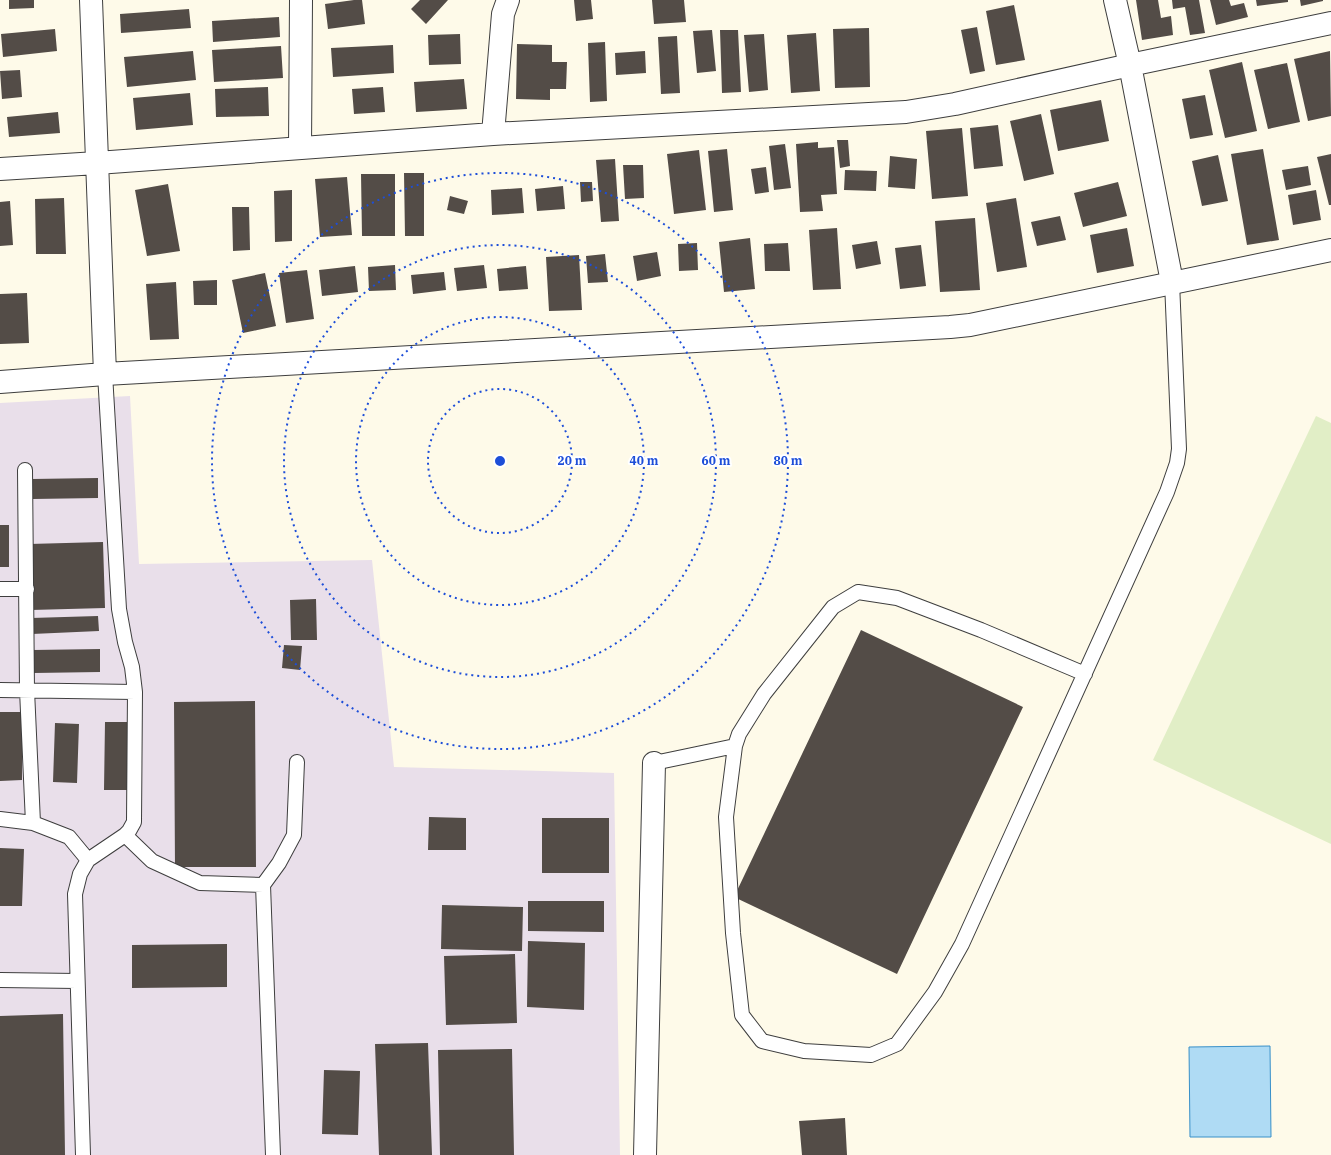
<svg xmlns="http://www.w3.org/2000/svg" width="1331" height="1155" font-family="'IBM Plex Serif',serif">
  <style>
    .industrial { fill: #e9dfea }
    .pitch { fill: #e1eec6 }
    .water { fill: #afdbf4; stroke: #3890c9 }
    .building { fill: #534c47 }
    .lines { fill: none; stroke-linecap: round; stroke-linejoin: round }
    .lane-casing { stroke: #3e3e3e; stroke-width: 16 }
    .street-casing { stroke: #3e3e3e; stroke-width: 24 }
    .lane { stroke: #fff; stroke-width: 14 }
    .street { stroke: #fff; stroke-width: 22 }
    .ring { fill: none; stroke: #1d4ed8; stroke-width: 2; stroke-dasharray: 2 4 }
    .centre { fill: #1d4ed8; stroke: #fff; stroke-width: 2 }
    .ring-label { font-size: 12px; text-anchor: middle; font-weight: bold; fill: #1d4ed8; stroke: #fff; stroke-width: 4; stroke-linejoin: round; paint-order: stroke }
  </style>
  <rect width="100%" height="100%" fill="#fefae9"/>
  <!-- industrial -->
  <path class="industrial" d="M130 396 139 564 372 560 394 767 614 773 620 1155H0V403Z"/>
  <!-- pitch -->
  <path class="pitch" d="M1316 416 1331 423V844L1153 760Z"/>
  <!-- water -->
  <path class="water" d="M1270 1046 1271 1137H1190L1189 1047Z"/>
  <!-- building -->
  <path class="building" d="M9 0H34V8L9 9Z
    M354 0H362L365 24 328 29 325 4Z
    M420 0H448L426 24 411 9Z
    M574 0H591L593 19 576 21Z
    M652 0H684L686 22 654 24Z
    M1136 0H1158L1161 18 1171 16 1173 35 1142 40Z
    M1172 0H1199L1205 33 1190 35 1185 7 1173 9Z
    M1210 0H1229L1231 6 1244 3 1248 17 1216 25Z
    M1256 0H1288V2L1257 6Z
    M1300 0H1323V1L1301 6Z
    M1014 5 1025 60 996 65 986 11Z
    M189 9 191 28 121 33 120 14Z
    M279 17 280 37 213 42 212 21Z
    M977 27 985 71 970 74 961 30Z
    M869 28 870 87 835 88 833 29Z
    M55 29 57 51 3 57 1 34Z
    M712 30 716 71 697 73 693 31Z
    M720 30H738L741 92 722 93Z
    M816 33 820 91 791 93 787 35Z
    M460 34 461 64 429 65 428 35Z
    M764 34 768 90 749 92 744 35Z
    M677 36 680 93 661 94 658 37Z
    M605 42 607 101 590 102 588 43Z
    M517 44 552 45V62H567L566 89H550V100L516 99Z
    M393 45 394 73 333 77 331 48Z
    M281 46 283 78 214 82 212 50Z
    M193 51 196 80 127 87 124 57Z
    M645 51 646 73 616 75 615 53Z
    M1330 51 1331 116 1308 121 1294 59Z
    M1242 62 1257 131 1225 138 1209 70Z
    M1287 63 1300 122 1268 129 1254 70Z
    M20 70 22 97 2 99 0 71Z
    M464 79 467 109 416 112 414 82Z
    M268 87 269 116 216 117 215 89Z
    M383 87 385 112 354 114 352 89Z
    M190 93 193 125 136 130 133 98Z
    M1205 95 1213 135 1190 139 1182 99Z
    M1101 100 1109 141 1058 151 1050 110Z
    M58 112 60 133 9 137 7 117Z
    M1041 114 1054 174 1024 181 1010 121Z
    M998 125 1003 166 974 169 970 128Z
    M962 128 968 196 932 199 926 131Z
    M837 140H848L850 166 840 168Z
    M818 142V148L834 147 837 194 821 195 823 211 800 212 796 144Z
    M785 144 791 188 774 190 769 146Z
    M727 149 733 210 714 212 708 151Z
    M1263 149 1279 240 1247 245 1231 154Z
    M699 150 706 210 674 214 667 154Z
    M1331 154V205H1329L1317 157Z
    M1218 155 1228 201 1202 206 1192 161Z
    M890 156 917 159 915 189 888 187Z
    M615 159 619 221 601 222 596 160Z
    M623 165H643L644 198 625 199Z
    M1308 166 1311 185 1286 190 1282 170Z
    M766 167 769 192 755 194 751 169Z
    M845 170 877 171 876 191 844 190Z
    M404 173H424V236H405Z
    M361 174H395V236H362Z
    M347 177 352 235 320 237 315 179Z
    M580 182H592L593 201 581 202Z
    M1118 182 1127 216 1083 227 1074 193Z
    M168 184 180 251 147 256 135 190Z
    M563 186 565 209 537 211 535 189Z
    M522 188 524 213 492 215 491 190Z
    M292 190V241L275 242 274 191Z
    M1316 190 1321 220 1293 225 1288 195Z
    M450 196 468 201 464 214 447 210Z
    M64 198 66 254H36L35 199Z
    M1016 198 1027 267 997 272 986 203Z
    M10 201 13 245 0 246V202Z
    M232 207H249L250 250 233 251Z
    M1060 216 1066 240 1037 246 1031 222Z
    M975 218 980 290 940 292 935 221Z
    M837 228 841 289 813 290 809 230Z
    M1127 228 1134 266 1097 273 1090 235Z
    M750 238 755 289 724 292 719 242Z
    M877 241 881 264 856 269 852 245Z
    M697 243 698 270 679 271 678 244Z
    M788 243 790 271H765L764 244Z
    M921 245 926 286 900 289 895 248Z
    M657 252 661 276 637 281 633 256Z
    M605 254 608 282 588 283 586 256Z
    M579 255 582 310 549 311 546 257Z
    M395 265 396 290 369 291 368 267Z
    M484 265 487 288 457 291 454 268Z
    M355 266 358 292 322 296 319 270Z
    M526 266 528 289 499 291 497 269Z
    M307 270 314 319 286 323 279 273Z
    M444 272 446 290 413 294 411 275Z
    M265 273 276 326 243 333 232 280Z
    M217 280V305H194L193 281Z
    M176 282 179 339 150 340 146 284Z
    M27 293 29 343 0 344V294Z
    M98 478V498L33 499 32 479Z
    M0 525H9V567H0Z
    M103 542 105 608 31 610 29 544Z
    M316 599 317 640H291L290 600Z
    M98 616 99 631 32 634 31 618Z
    M861 630 1023 707 897 974 734 897Z
    M284 645 302 646 300 670 282 668Z
    M100 649V672L34 673 33 650Z
    M255 701 256 867H175L174 702Z
    M0 712H22V780L0 781Z
    M105 722H129L127 790H104Z
    M55 723 79 724 77 783 53 782Z
    M429 817 466 818V850H428Z
    M542 818H609V873H542Z
    M0 848 24 849 22 906H0Z
    M528 901H604V932L528 931Z
    M442 905 523 907 522 951 441 949Z
    M528 941 585 943 584 1010 527 1007Z
    M227 944V987L132 988V945Z
    M515 954 517 1023 446 1025 444 956Z
    M63 1014 65 1155H0V1016Z
    M428 1043 432 1155H379L375 1044Z
    M512 1049 514 1155H440L438 1050Z
    M324 1070 360 1071 358 1135 322 1134Z
    M845 1118 847 1155H802L799 1121Z"/>
  <g class="lines">
    <defs>
      <path id="lane" d="M25 470 27 690 33 823
        M0 589H27
        M0 690 135 692
        M735 746 726 817 733 933 742 1015 762 1041 804 1051 871 1055 897 1044 935 992 962 944 1167 492 1177 463 1179 449 1172 282
        M654 763 735 746 739 734 764 694 833 607 858 592 897 598 981 630 1085 674
        M0 819 33 823 69 837 88 860
        M125 835 152 861 200 883 263 885
        M0 980 77 981
        M83 1155 75 894 80 874 88 860 125 835 129 831 134 822 135 692 132 667 125 642 119 609 105 374
        M273 1155 263 885 279 863 294 835 297 762"/>
      <path id="street" d="M91 0 105 374
        M1115 0 1130 65 1172 282
        M493 134 503 14 508 0
        M300 148 301 0
        M0 169 97 163 493 134 906 112 955 104 1130 65 1331 23
        M0 382 105 374 950 327 970 325 1331 250
        M645 1155 654 763"/>
    </defs>
    <!-- lane casing -->
    <use href="#lane" class="lane-casing"/>
    <!-- street casing -->
    <use href="#street" class="street-casing"/>
    <!-- lane -->
    <use href="#lane" class="lane"/>
    <!-- street -->
    <use href="#street" class="street"/>
  </g>
  <!-- distance rings -->
  <g class="ring">
    <circle cx="500" cy="461" r="72"/>
    <circle cx="500" cy="461" r="144"/>
    <circle cx="500" cy="461" r="216"/>
    <circle cx="500" cy="461" r="288"/>
  </g>
  <circle cx="500" cy="461" r="6" class="centre"/>
  <g class="ring-label">
    <text x="572" y="465">20 m</text>
    <text x="644" y="465">40 m</text>
    <text x="716" y="465">60 m</text>
    <text x="788" y="465">80 m</text>
  </g>
</svg>
